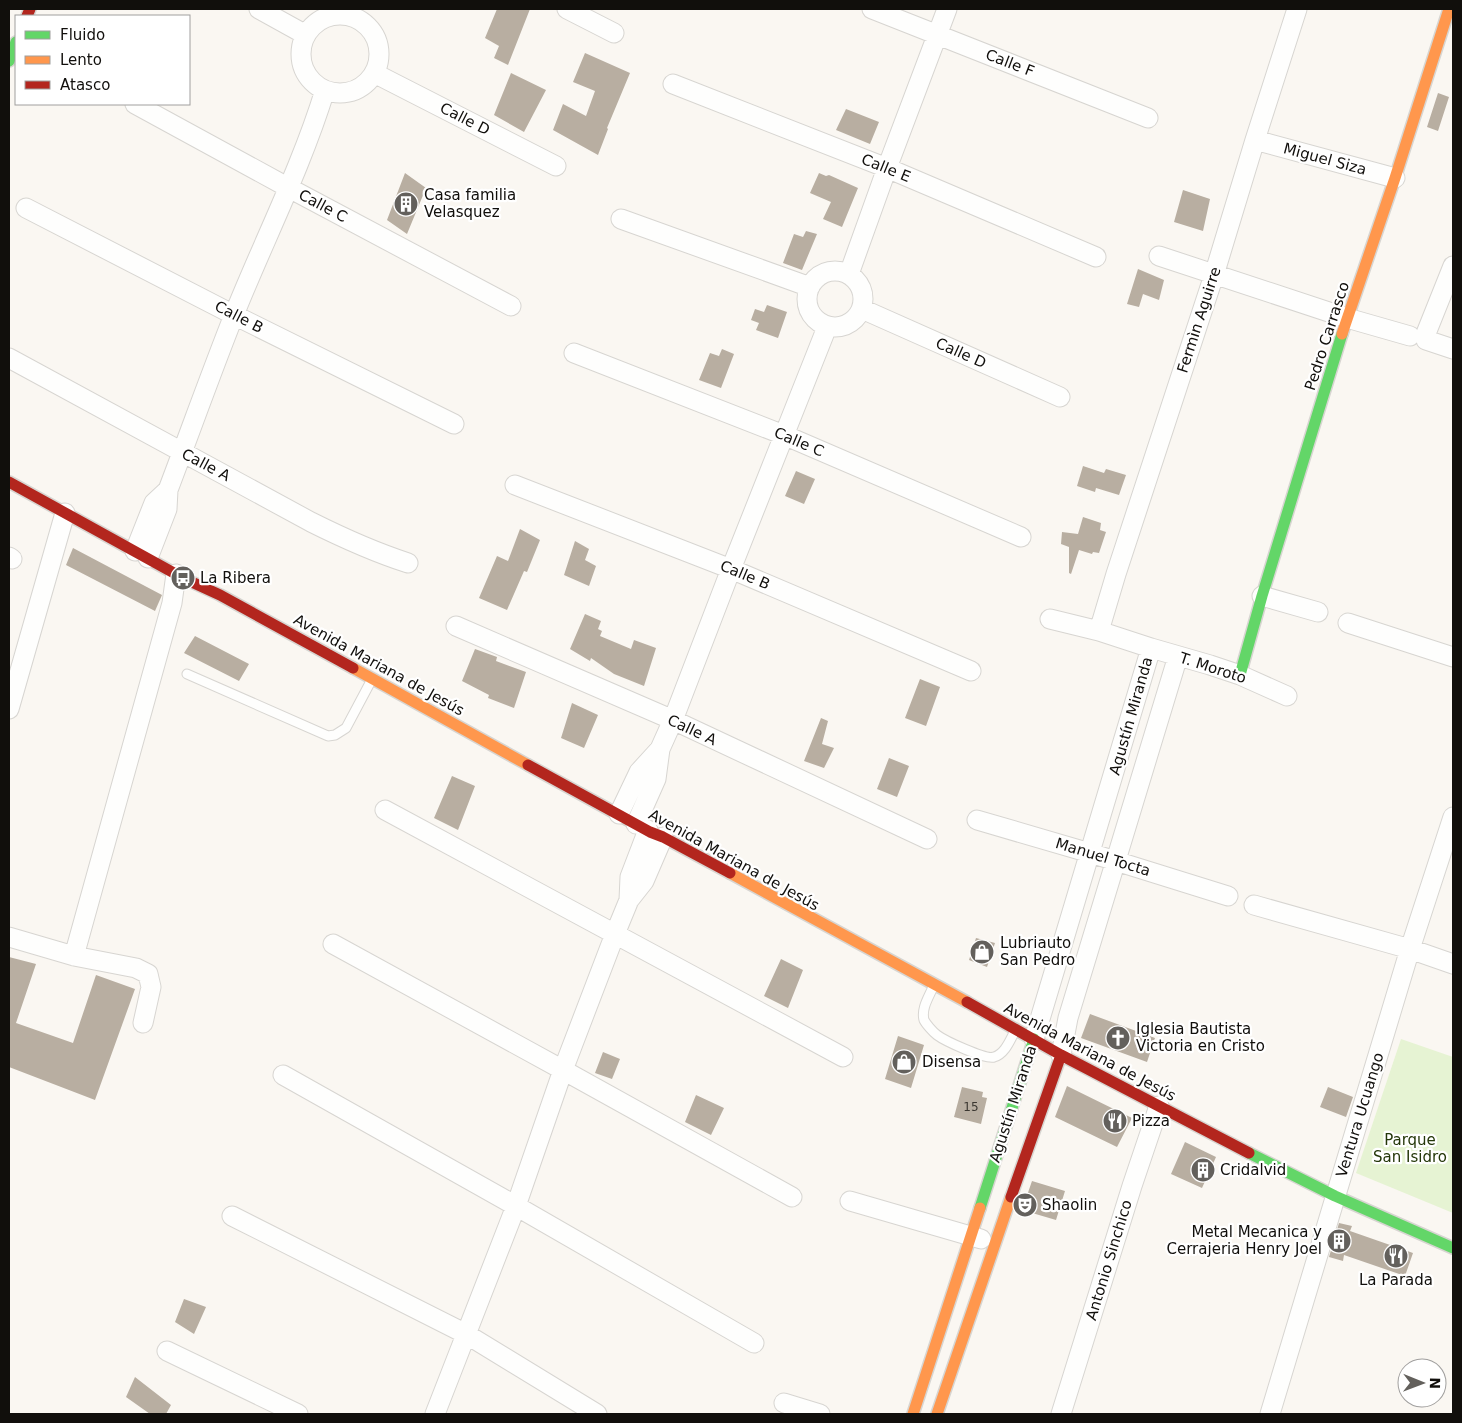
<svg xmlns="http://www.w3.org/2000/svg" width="1462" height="1423" font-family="'DejaVu Sans',sans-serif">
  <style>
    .green { fill: #e6f3d3 }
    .building { fill: #b8aea1 }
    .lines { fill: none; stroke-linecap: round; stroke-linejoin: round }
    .lane-casing { stroke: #d7d5d1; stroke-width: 11 }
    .street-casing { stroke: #d7d5d1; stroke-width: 21 }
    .fast-casing { stroke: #d7d5d1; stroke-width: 14 }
    .slow-casing { stroke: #d7d5d1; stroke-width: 14 }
    .jam-casing { stroke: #d7d5d1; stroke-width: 14 }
    .lane { stroke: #fefefd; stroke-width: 9 }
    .street { stroke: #fefefd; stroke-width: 19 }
    .fast { stroke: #63d668; stroke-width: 11 }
    .slow { stroke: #ff974d; stroke-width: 11 }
    .jam { stroke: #b3261e; stroke-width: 11 }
    .labels { text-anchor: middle; stroke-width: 4.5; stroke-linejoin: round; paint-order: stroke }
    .number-label { font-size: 12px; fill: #3b3731 }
    .street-label { font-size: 15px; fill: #110f0c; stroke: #fff }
    .poi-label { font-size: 15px; fill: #110f0c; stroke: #fff; text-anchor: start }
    .park-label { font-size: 15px; fill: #243709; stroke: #fff }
  </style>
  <rect width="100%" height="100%" fill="#faf7f2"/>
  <!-- green -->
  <path class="green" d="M1401 1039 1453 1057V1213L1356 1173Z"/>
  <!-- building -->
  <path class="building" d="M497 9H530L508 65 494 58 499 46 485 38Z
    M585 53 630 73 607 128 608 129 598 155 553 130 563 104 586 116 595 91 573 82Z
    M511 73 546 90 524 132 494 115Z
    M1438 93 1449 97 1438 131 1427 127Z
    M846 109 879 122 870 144 836 130Z
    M405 173 426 188 407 234 387 220Z
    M819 173 826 176 829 175 858 188 842 227 823 219 831 202 810 193Z
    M1183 190 1210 199 1203 231 1174 222Z
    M806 231 817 234 802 270 783 263 794 234 803 237Z
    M1138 269 1164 280 1159 300 1143 294 1139 307 1127 304Z
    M767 305 787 312 778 338 756 330 759 323 751 320 755 309 764 312Z
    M722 349 734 354 721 388 699 380 710 353 719 356Z
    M1083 466 1104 473 1106 469 1126 475 1119 495 1096 488 1095 492 1077 486Z
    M796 471 815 479 804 504 785 496Z
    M1083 517 1101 523 1100 530 1106 532 1099 553 1093 552 1092 554 1079 550 1071 574 1069 573V547L1061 544 1062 532 1078 534Z
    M520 529 540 540 527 572 524 571 507 610 479 598 497 556 508 561Z
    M575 541 589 549 585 560 596 566 589 586 564 575Z
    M73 548 162 595 155 611 66 565Z
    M585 614 601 621 598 629 602 631 600 636 631 649 634 640 656 648 644 686 614 674 591 658 590 661 570 649Z
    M195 636 249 664 239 681 184 653Z
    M475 649 497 657 496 661 526 672 514 708 488 698 489 695 462 681Z
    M920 679 940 687 926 726 905 718Z
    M572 703 598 715 584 748 561 738Z
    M821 718 828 721 822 744 834 748 824 768 804 761Z
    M889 758 909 766 897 797 877 789Z
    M452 776 475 786 458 830 434 818Z
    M976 938 995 943 987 967 969 960Z
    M9 957 36 964 16 1023 73 1043 96 975 135 989 95 1100 9 1067Z
    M781 959 803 970 788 1008 764 996Z
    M1090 1014 1155 1038 1147 1062 1081 1038Z
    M898 1036 924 1045 911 1088 885 1079Z
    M603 1052 620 1059 612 1079 595 1073Z
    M1067 1086 1132 1118 1117 1147 1055 1117Z
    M962 1087 983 1092 982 1097 987 1098 981 1124 954 1117Z
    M1328 1087 1353 1097 1346 1117 1320 1107Z
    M696 1095 724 1108 711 1135 685 1122Z
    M1185 1142 1216 1157 1202 1188 1171 1174Z
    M1032 1181 1065 1191 1056 1220 1022 1210Z
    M1339 1223 1352 1226 1350 1231 1413 1253 1405 1276 1344 1255 1343 1261 1329 1257Z
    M184 1299 206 1307 194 1334 175 1322Z
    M135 1377 171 1405 166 1414H150L126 1397Z"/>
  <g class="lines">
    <defs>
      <path id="lane" d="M187 674 328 736 335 735 346 728 371 681
        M933 987C929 997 921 1008 924 1020 926 1024 933 1032 937 1035 945 1041 986 1060 994 1057 1005 1054 1010 1040 1015 1031"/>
      <path id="street" d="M259 9 306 35
        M567 9 614 33
        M872 9 1148 118
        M301 54a39 39 0 1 1 78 0a39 39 0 1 1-78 0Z
        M374 73 556 166
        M673 84 887 168 1096 257
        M135 104 289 188 511 306
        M1255 140 1395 178
        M26 208 234 315 454 424
        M621 219 810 287
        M1159 256 1347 318 1410 336
        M1453 266 1425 336 1426 340 1453 349
        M807 299a28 28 0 1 1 56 0a28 28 0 1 1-56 0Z
        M849 274 887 168 947 9
        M862 309 1060 397
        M574 353 784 435 1021 537
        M9 358 311 522C343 538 374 552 408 563
        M515 485 731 569 971 671
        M135 551 154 503 168 490
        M9 557 12 559
        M148 558 167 509 168 490C190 432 211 373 234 315 264 240 301 168 325 90
        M1262 596 1318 612
        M1050 619 1099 631 1151 648 1210 665 1240 675 1287 696
        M1348 623 1453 657
        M456 626 673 720 927 839
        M1099 631 1116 574 1214 275 1255 140 1297 9
        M9 709 65 513
        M385 810 843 1057
        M619 814 639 772 660 749
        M977 820 1090 853 1228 896
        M636 824 656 779 660 749 673 720 731 569 827 327
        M629 900 630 877 648 830
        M1254 905 1410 949 1453 964
        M9 937 74 956 136 968 148 974 151 987 143 1023
        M333 944 563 1070 792 1197
        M74 956 172 603 176 574
        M1034 1039 1151 648
        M1061 1055 1068 1018 1178 656
        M283 1075 516 1206 754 1343
        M850 1201 981 1239
        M232 1216 466 1334 597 1414
        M167 1351 298 1414
        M784 1403 820 1414
        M435 1414 516 1206 563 1070 615 934 629 900 644 881 663 837
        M1061 1414 1132 1186 1159 1106
        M1270 1414 1410 949 1453 817"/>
      <path id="fast" d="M9 61 16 42
        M1240 675 1262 596 1342 334
        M1249 1153 1335 1196 1453 1248
        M980 1208 1034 1039"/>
      <path id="slow" d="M1342 334 1395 178 1449 9
        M353 668 528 765
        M730 873 967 1002
        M913 1414 980 1208
        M937 1414 1011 1197"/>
      <path id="jam" d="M27 16 30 9
        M9 482 183 578 220 595 353 668
        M528 765 650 832 663 837 730 873
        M967 1002 1061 1055 1249 1153
        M1011 1197 1061 1055"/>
    </defs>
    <!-- lane casing -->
    <use href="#lane" class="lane-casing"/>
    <!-- street casing -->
    <use href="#street" class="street-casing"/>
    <!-- fast casing -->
    <use href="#fast" class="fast-casing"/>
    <!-- slow casing -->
    <use href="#slow" class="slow-casing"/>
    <!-- jam casing -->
    <use href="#jam" class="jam-casing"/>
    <!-- lane -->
    <use href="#lane" class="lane"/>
    <!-- street -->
    <use href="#street" class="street"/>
    <!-- fast -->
    <use href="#fast" class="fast"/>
    <!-- slow -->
    <use href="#slow" class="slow"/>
    <!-- jam -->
    <use href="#jam" class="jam"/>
  </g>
  <!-- icons -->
  <defs>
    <symbol id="building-disc" viewBox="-11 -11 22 22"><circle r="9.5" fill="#63605c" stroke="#fff"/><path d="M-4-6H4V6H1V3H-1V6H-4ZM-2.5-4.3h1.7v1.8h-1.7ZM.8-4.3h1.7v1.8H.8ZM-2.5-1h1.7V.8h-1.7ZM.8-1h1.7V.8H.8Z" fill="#fff"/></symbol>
    <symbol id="bus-disc" viewBox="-11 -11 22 22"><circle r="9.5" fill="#63605c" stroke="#fff"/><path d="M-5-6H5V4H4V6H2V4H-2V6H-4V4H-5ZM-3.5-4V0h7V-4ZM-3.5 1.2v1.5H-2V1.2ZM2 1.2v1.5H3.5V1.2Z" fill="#fff"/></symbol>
    <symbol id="shop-disc" viewBox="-11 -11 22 22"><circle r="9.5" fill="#63605c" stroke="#fff"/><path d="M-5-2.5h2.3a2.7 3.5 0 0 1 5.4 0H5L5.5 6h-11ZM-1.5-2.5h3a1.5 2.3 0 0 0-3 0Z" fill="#fff"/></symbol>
    <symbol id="church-disc" viewBox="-11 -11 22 22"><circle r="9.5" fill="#63605c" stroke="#fff"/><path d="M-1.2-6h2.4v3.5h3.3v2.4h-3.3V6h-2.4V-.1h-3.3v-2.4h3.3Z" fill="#fff"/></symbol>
    <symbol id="restaurant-disc" viewBox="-11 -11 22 22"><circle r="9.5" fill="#63605c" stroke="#fff"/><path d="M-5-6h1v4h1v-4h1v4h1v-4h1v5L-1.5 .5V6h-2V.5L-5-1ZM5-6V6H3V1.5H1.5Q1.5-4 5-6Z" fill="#fff"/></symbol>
    <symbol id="theatre-disc" viewBox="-11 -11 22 22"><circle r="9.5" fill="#63605c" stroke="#fff"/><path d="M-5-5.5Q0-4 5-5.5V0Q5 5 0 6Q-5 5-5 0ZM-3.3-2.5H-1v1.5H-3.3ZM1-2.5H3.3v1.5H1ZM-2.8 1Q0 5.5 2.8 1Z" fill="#fff"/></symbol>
  </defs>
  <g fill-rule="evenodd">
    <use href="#building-disc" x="392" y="190" width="28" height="28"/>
    <use href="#bus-disc" x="169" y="564" width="28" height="28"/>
    <use href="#shop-disc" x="968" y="938" width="28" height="28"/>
    <use href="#church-disc" x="1104" y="1024" width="28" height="28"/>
    <use href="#shop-disc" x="890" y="1048" width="28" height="28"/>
    <use href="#restaurant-disc" x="1101" y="1107" width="28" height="28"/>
    <use href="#building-disc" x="1189" y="1156" width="28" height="28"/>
    <use href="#theatre-disc" x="1011" y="1191" width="28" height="28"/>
    <use href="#building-disc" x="1325" y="1227" width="28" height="28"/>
    <use href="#restaurant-disc" x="1382" y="1242" width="28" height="28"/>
  </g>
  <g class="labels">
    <!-- number labels -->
    <g class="number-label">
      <text x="971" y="1111">15</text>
    </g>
    <!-- street labels -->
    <g class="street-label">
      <text transform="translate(1010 63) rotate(21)" y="5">Calle F</text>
      <text transform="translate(465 119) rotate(27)" y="5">Calle D</text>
      <text transform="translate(1325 159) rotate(15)" y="5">Miguel Siza</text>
      <text transform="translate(886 168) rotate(22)" y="5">Calle E</text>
      <text transform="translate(323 206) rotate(28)" y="5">Calle C</text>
      <text transform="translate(239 317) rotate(27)" y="5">Calle B</text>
      <text transform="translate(1199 320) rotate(-72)" y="5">Fermìn Aguirre</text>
      <text transform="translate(1327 336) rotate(-72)" y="5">Pedro Carrasco</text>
      <text transform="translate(961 353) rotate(24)" y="5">Calle D</text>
      <text transform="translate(799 442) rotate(23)" y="5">Calle C</text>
      <text transform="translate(206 465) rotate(28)" y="5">Calle A</text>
      <text transform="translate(745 575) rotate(23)" y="5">Calle B</text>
      <text transform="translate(379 665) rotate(29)" y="5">Avenida Mariana de Jesús</text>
      <text transform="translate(1213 668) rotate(18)" y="5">T. Moroto</text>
      <text transform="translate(1131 716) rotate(-74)" y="5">Agustín Miranda</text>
      <text transform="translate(692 730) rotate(25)" y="5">Calle A</text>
      <text transform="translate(1103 857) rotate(17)" y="5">Manuel Tocta</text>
      <text transform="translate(734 860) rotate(29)" y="5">Avenida Mariana de Jesús</text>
      <text transform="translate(1090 1052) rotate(28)" y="5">Avenida Mariana de Jesús</text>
      <text transform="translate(1013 1104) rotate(-72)" y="5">Agustín Miranda</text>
      <text transform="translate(1360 1115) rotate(-73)" y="5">Ventura Ucuango</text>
      <text transform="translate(1109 1260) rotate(-73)" y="5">Antonio Sinchico</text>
    </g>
    <!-- poi labels -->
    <g class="poi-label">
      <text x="424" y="200">Casa familia<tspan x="424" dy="17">Velasquez</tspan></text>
      <text x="200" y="583">La Ribera</text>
      <text x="1000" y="948">Lubriauto<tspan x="1000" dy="17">San Pedro</tspan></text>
      <text x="1136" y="1034">Iglesia Bautista<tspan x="1136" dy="17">Victoria en Cristo</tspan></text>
      <text x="922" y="1067">Disensa</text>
      <text x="1132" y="1126">Pizza</text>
      <text x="1220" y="1175">Cridalvid</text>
      <text x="1042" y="1210">Shaolin</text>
      <text x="1322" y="1237" text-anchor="end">Metal Mecanica y<tspan x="1322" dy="17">Cerrajeria Henry Joel</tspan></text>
      <text x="1396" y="1285" text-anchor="middle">La Parada</text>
    </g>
    <!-- park labels -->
    <g class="park-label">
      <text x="1410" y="1145">Parque<tspan x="1410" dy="17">San Isidro</tspan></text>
    </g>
  </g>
  <!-- border -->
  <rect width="1462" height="1423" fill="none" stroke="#110f0c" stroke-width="20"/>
  <!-- legend -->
  <rect x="15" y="15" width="175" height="90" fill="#ffffff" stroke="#a09f9e"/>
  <rect x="25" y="31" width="25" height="8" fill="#63d668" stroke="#a09f9e"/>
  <text x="60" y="40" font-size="15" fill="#110f0c">Fluido</text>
  <rect x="25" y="56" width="25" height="8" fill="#ff974d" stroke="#a09f9e"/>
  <text x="60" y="65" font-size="15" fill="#110f0c">Lento</text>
  <rect x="25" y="81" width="25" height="8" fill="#b3261e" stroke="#a09f9e"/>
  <text x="60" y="90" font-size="15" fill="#110f0c">Atasco</text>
  <!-- north arrow -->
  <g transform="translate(1422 1383) rotate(91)"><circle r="24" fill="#ffffff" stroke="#a09f9e"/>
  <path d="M0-4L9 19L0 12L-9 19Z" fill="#63605c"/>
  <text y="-8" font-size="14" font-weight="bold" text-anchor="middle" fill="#110f0c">N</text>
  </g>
</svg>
